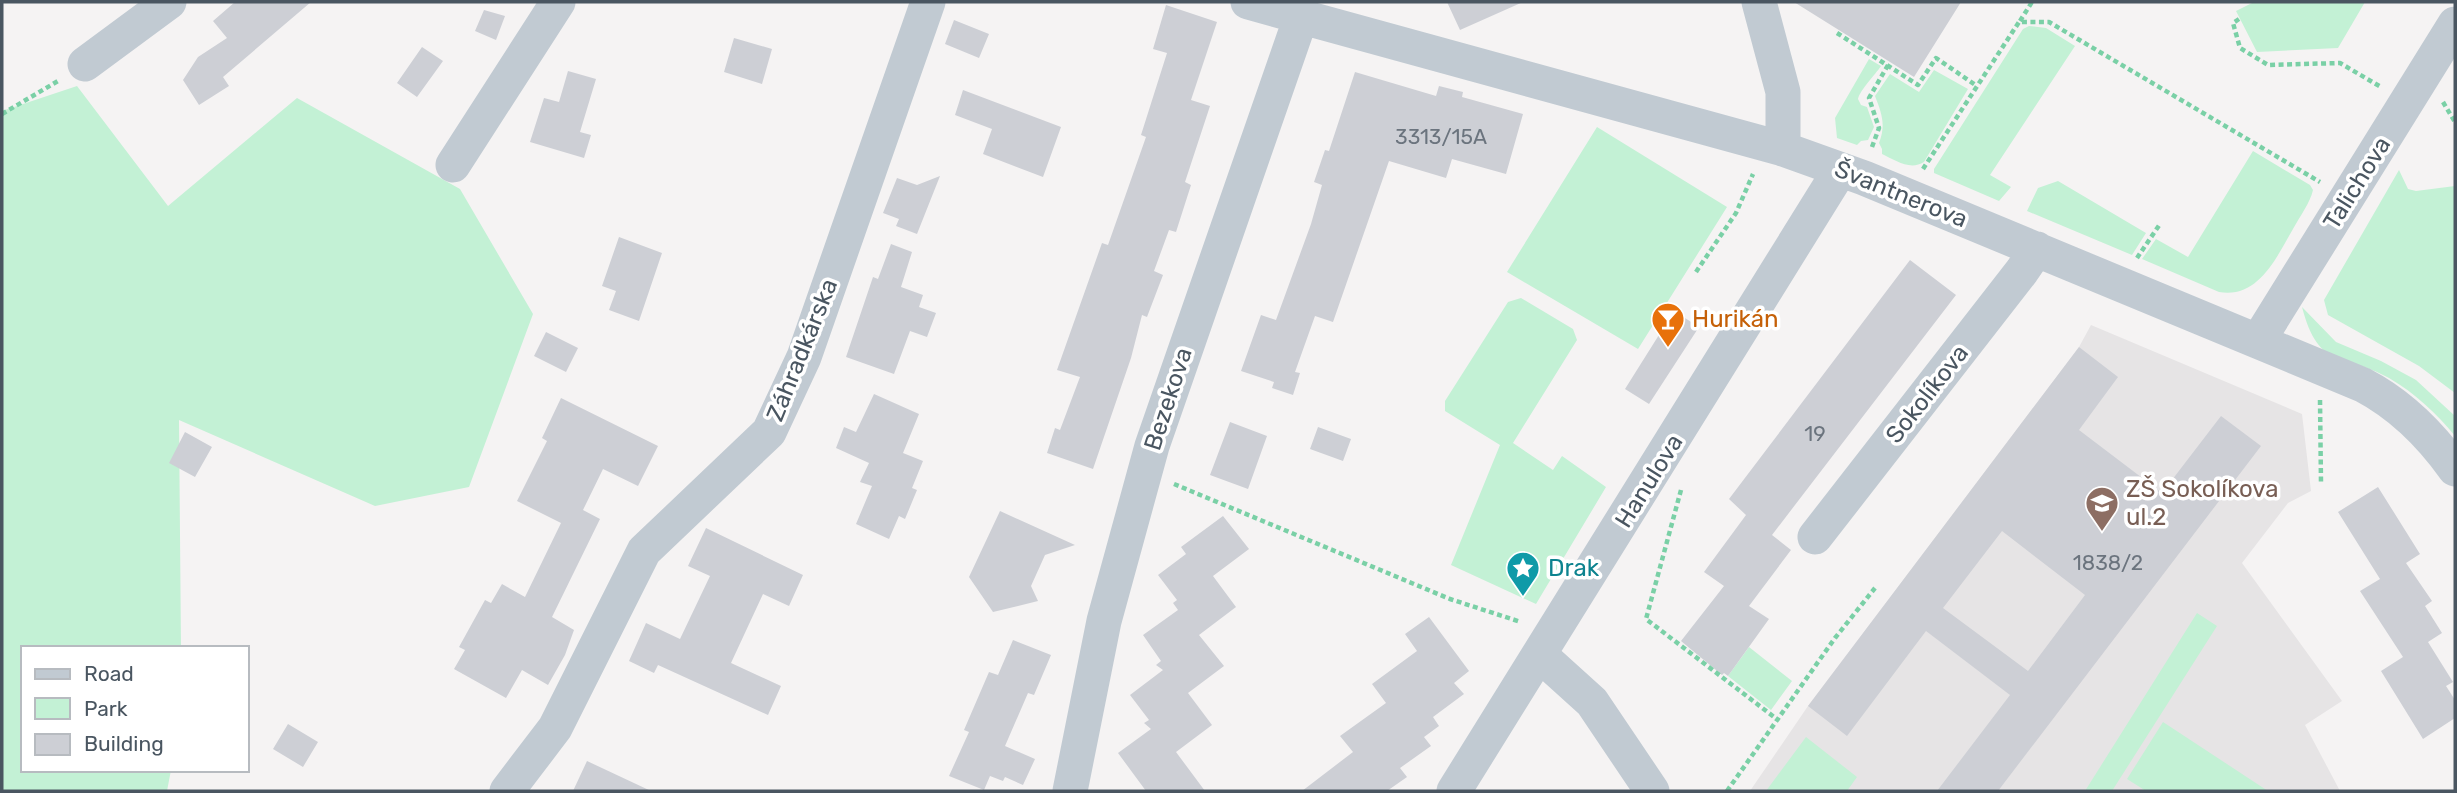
<svg xmlns="http://www.w3.org/2000/svg" width="2457" height="793" font-family="Rubik,sans-serif">
  <style>
    .education { fill: #e6e4e5 }
    .green { fill: #c3f1d5 }
    .building { fill: #cdcfd5; fill-rule: evenodd }
    .lines { fill: none; stroke-linecap: round; stroke-linejoin: round }
    .path { stroke: #7ad0a6; stroke-width: 4.5; stroke-dasharray: 5 3.5; stroke-linecap: butt }
    .street { stroke: #c1cad2; stroke-width: 35 }
    .labels { text-anchor: middle; stroke-width: 7; stroke-linejoin: round; paint-order: stroke }
    .number-label { font-size: 21px; fill: #6b747e }
    .street-label { font-size: 24px; fill: #4a5661; stroke: #fff }
    .food-label { font-size: 24px; fill: #c56008; stroke: #fff; text-anchor: start }
    .education-label { font-size: 24px; fill: #785e54; stroke: #fff; text-anchor: start }
    .culture-label { font-size: 24px; fill: #0d838f; stroke: #fff; text-anchor: start }
  </style>
  <rect width="100%" height="100%" fill="#f5f3f3"/>
  <!-- education -->
  <path class="education" d="M2091 325 2302 414 2311 491 2288 503 2242 563 2342 701 2305 725 2340 791H1750L1808 706 2079 347Z"/>
  <!-- green -->
  <path class="green" d="M2254 2H2365L2338 48 2257 52 2236 11Z
    M2029 26 2046 28 2075 46 1990 175 2011 187 1999 201 1934 173V169L2023 29Z
    M1869 59 1881 66C1875 75 1860 90 1858 99L1861 105 1867 107 1874 127 1868 140 1861 141 1857 145 1837 138 1835 118Z
    M1934 70 1968 89 1924 162C1910 171 1895 160 1882 154V149L1879 143C1886 125 1882 114 1875 96L1890 74 1919 92Z
    M77 86 168 206 297 98 460 189 533 314 469 487 375 506 179 420 181 648H23V770H171L167 791H2V111Z
    M1597 127 1727 207 1638 349 1507 272Z
    M2253 151 2310 185 2313 190C2310 203 2300 216 2293 229 2277 256 2259 299 2219 292L2142 259 2156 239 2188 257Z
    M2399 170 2408 189 2416 191 2455 186V393L2419 366 2328 315 2324 300Z
    M2058 181 2146 233 2132 255 2027 211 2038 188Z
    M1521 298 1573 329 1577 340 1513 443 1553 470 1562 456 1606 487 1536 604 1451 565 1500 445 1445 411V401L1508 302Z
    M2302 307 2336 342 2381 361 2416 380 2455 416V436C2437 414 2415 393 2389 378 2343 352 2319 372 2302 307Z
    M2197 613 2217 626 2112 791H2085Z
    M1749 647 1792 681 1771 710 1728 676Z
    M2163 722 2268 791H2146L2127 779Z
    M1806 737 1857 777 1847 791H1766Z"/>
  <!-- building -->
  <path class="building" d="M235 2H311L223 77 229 86 199 105 183 80 198 57 227 38 213 21Z
    M1447 2H1523L1460 30Z
    M1794 2H1961L1914 77Z
    M1166 5 1217 22 1191 100 1210 106 1185 182 1191 185 1176 232 1169 230 1154 271 1163 275 1147 317 1142 315 1131 358 1093 469 1047 453 1055 428 1060 430 1080 377 1057 370 1102 243 1108 245 1146 137 1141 135 1167 53 1153 49Z
    M484 10 505 16 496 40 475 31Z
    M954 20 989 34 979 58 945 44Z
    M734 38 772 49 762 84 724 72Z
    M422 47 443 61 417 97 397 83Z
    M568 71 596 79 580 132 591 135 584 158 530 142 544 98 559 102Z
    M1355 72 1436 96 1439 86 1463 92 1462 97 1523 114 1506 174 1452 159 1446 178 1389 161 1333 322 1315 316 1295 372 1300 373 1293 395 1272 388 1274 382 1241 371 1261 315 1276 320 1311 224 1322 185 1314 182 1325 150 1329 151Z
    M963 90 1061 127 1043 177 983 154 992 129 955 115Z
    M940 176 917 234 896 226 899 219 883 213 897 178 917 185Z
    M619 237 662 253 639 321 609 310 616 291 602 286Z
    M891 244 912 252 901 287 923 295 919 307 936 313 927 337 910 331 894 374 846 357 873 277 878 279Z
    M1910 260 1956 295 1772 535 1791 550 1749 606 1769 619 1728 676 1724 673 1722 675 1681 641 1724 586 1704 572 1746 515 1729 499Z
    M1674 311 1699 327 1649 404 1625 389Z
    M546 332 578 348 566 372 534 356Z
    M2079 347 2118 377 2079 430 2162 493 2221 416 2261 446 1998 791H1937L2010 695 1926 631 1847 736 1808 706ZM2002 531 2085 595 2028 671 1943 608Z
    M874 394 919 414 903 453 923 461 912 488 917 490 905 519 899 516 889 539 856 524 872 486 860 482 869 463 836 448 844 427 856 432Z
    M561 398 658 446 638 486 603 469 583 510 600 519 552 617 574 630 565 655 548 685 522 670 506 698 454 669 465 650 459 647 485 600 491 603 502 584 525 597 561 523 517 501 547 441 542 438Z
    M1230 422 1267 436 1248 489 1210 475Z
    M1318 427 1351 439 1343 461 1310 449Z
    M185 432 212 447 195 477 169 463Z
    M2378 487 2420 554 2406 563 2432 601 2425 606 2442 633 2428 642 2453 682 2446 686 2455 700V718L2423 739 2381 671 2403 657 2360 591 2380 579 2338 512Z
    M1000 511 1075 545 1045 555 1031 586 1038 601 993 612 969 577Z
    M1223 516 1249 549 1213 576 1236 607 1199 635 1224 666 1188 693 1212 725 1176 752 1205 791H1146L1118 753 1151 729 1144 723 1149 720 1130 695 1163 670 1156 665 1161 661 1143 635 1178 610 1173 603 1177 600 1158 575 1186 554 1181 547Z
    M706 528 803 575 789 606 763 594 731 663 781 686 768 715 658 665 654 673 629 661 646 623 680 639 710 576 688 566Z
    M1429 617 1469 671 1454 683 1464 694 1433 717 1439 726 1424 737 1431 746 1400 768 1407 777 1387 791H1302L1353 752 1340 736 1386 703 1372 684 1417 651 1405 634Z
    M1013 640 1051 655 1034 695 1028 693 1005 746 1035 759 1023 785 1005 777 1003 781 990 776 984 790 949 776 969 732 964 730 989 672 998 675Z
    M288 724 318 742 303 767 273 749Z
    M587 761 651 791H573Z"/>
  <g class="lines">
    <!-- path -->
    <path class="path" d="M2239 19 2233 23 2240 48 2268 65 2340 63 2381 87
      M2020 21 2032 2
      M1837 33 1918 85 1936 58 1977 86
      M2443 102 2455 122
      M2 114 58 81
      M1872 147 1879 128 1869 98 1888 65
      M1923 169 2019 22H2049L2320 182
      M2137 258 2160 224
      M1696 272 1736 213 1753 174
      M2320 400 2321 483
      M1174 484 1450 599 1521 622
      M1681 490 1646 619 1778 720
      M1727 791 1835 638 1875 588"/>
    <!-- street -->
    <path class="street" d="M1248 2 1783 149 1864 178 2363 385C2401 405 2430 434 2455 469
      M1759 2 1783 92V149
      M85 64 169 2
      M453 165 558 2
      M2258 341 2455 24
      M1815 537 2022 271 2037 249
      M1540 655 1592 702 1652 791
      M507 791 555 728 644 551 769 432 804 357 928 2
      M1070 791 1104 621 1152 446 1301 17
      M1454 791 1840 170"/>
  </g>
  <!-- icons -->
  <defs>
    <symbol id="bar-pin" viewBox="-11 -11 22 30"><path d="M0 17L-7.5 6A9.5 9.5 0 1 1 7.5 6Z" fill="#e8710a" stroke="#fff"/><path d="M-6-5H6L.8 .8V4.5H3.5V6h-7V4.5H-.8V.8Z" fill="#fff"/></symbol>
    <symbol id="school-pin" viewBox="-11 -11 22 30"><path d="M0 17L-7.5 6A9.5 9.5 0 1 1 7.5 6Z" fill="#8d6e63" stroke="#fff"/><path d="M0-5L7-2L0 1L-7-2ZM-4 1L0 2.5L4 1V4Q0 6-4 4Z" fill="#fff"/></symbol>
    <symbol id="sight-pin" viewBox="-11 -11 22 30"><path d="M0 17L-7.5 6A9.5 9.5 0 1 1 7.5 6Z" fill="#0f9aa8" stroke="#fff"/><path d="M0-6L1.8-2.2L6-1.7L2.9 1.2L3.7 5.4L0 3.3L-3.7 5.4L-2.9 1.2L-6-1.7L-1.8-2.2Z" fill="#fff"/></symbol>
  </defs>
  <g fill-rule="evenodd">
    <use href="#bar-pin" x="1649" y="300" width="38" height="52"/>
    <use href="#school-pin" x="2083" y="484" width="38" height="52"/>
    <use href="#sight-pin" x="1504" y="549" width="38" height="52"/>
  </g>
  <g class="labels">
    <!-- number labels -->
    <g class="number-label">
      <text x="1441" y="144">3313/15A</text>
      <text x="1815" y="441">19</text>
      <text x="2108" y="570">1838/2</text>
    </g>
    <!-- street labels -->
    <g class="street-label">
      <text transform="translate(2357 183) rotate(-58)" y="8">Talichova</text>
      <text transform="translate(1901 194) rotate(22)" y="8">Švantnerova</text>
      <text transform="translate(802 350) rotate(-68)" y="8">Záhradkárska</text>
      <text transform="translate(1927 394) rotate(-52)" y="8">Sokolíkova</text>
      <text transform="translate(1168 399) rotate(-72)" y="8">Bezekova</text>
      <text transform="translate(1649 481) rotate(-58)" y="8">Hanulova</text>
    </g>
    <!-- food labels -->
    <g class="food-label">
      <text x="1692" y="327">Hurikán</text>
    </g>
    <!-- education labels -->
    <g class="education-label">
      <text x="2126" y="497">ZŠ Sokolíkova<tspan x="2126" dy="28">ul.2</tspan></text>
    </g>
    <!-- culture labels -->
    <g class="culture-label">
      <text x="1548" y="576">Drak</text>
    </g>
  </g>
  <!-- border -->
  <rect width="2457" height="793" fill="none" stroke="#4a5661" stroke-width="7"/>
  <!-- legend -->
  <rect x="21" y="646" width="228" height="126" fill="#ffffff" stroke="#b7bbc0" stroke-width="2"/>
  <rect x="35" y="669" width="35" height="10" fill="#c1cad2" stroke="#b7bbc0" stroke-width="2"/>
  <text x="84" y="681" font-size="21" fill="#4a5661">Road</text>
  <rect x="35" y="698" width="35" height="21" fill="#c3f1d5" stroke="#b7bbc0" stroke-width="2"/>
  <text x="84" y="716" font-size="21" fill="#4a5661">Park</text>
  <rect x="35" y="734" width="35" height="21" fill="#cdcfd5" stroke="#b7bbc0" stroke-width="2"/>
  <text x="84" y="751" font-size="21" fill="#4a5661">Building</text>
</svg>
